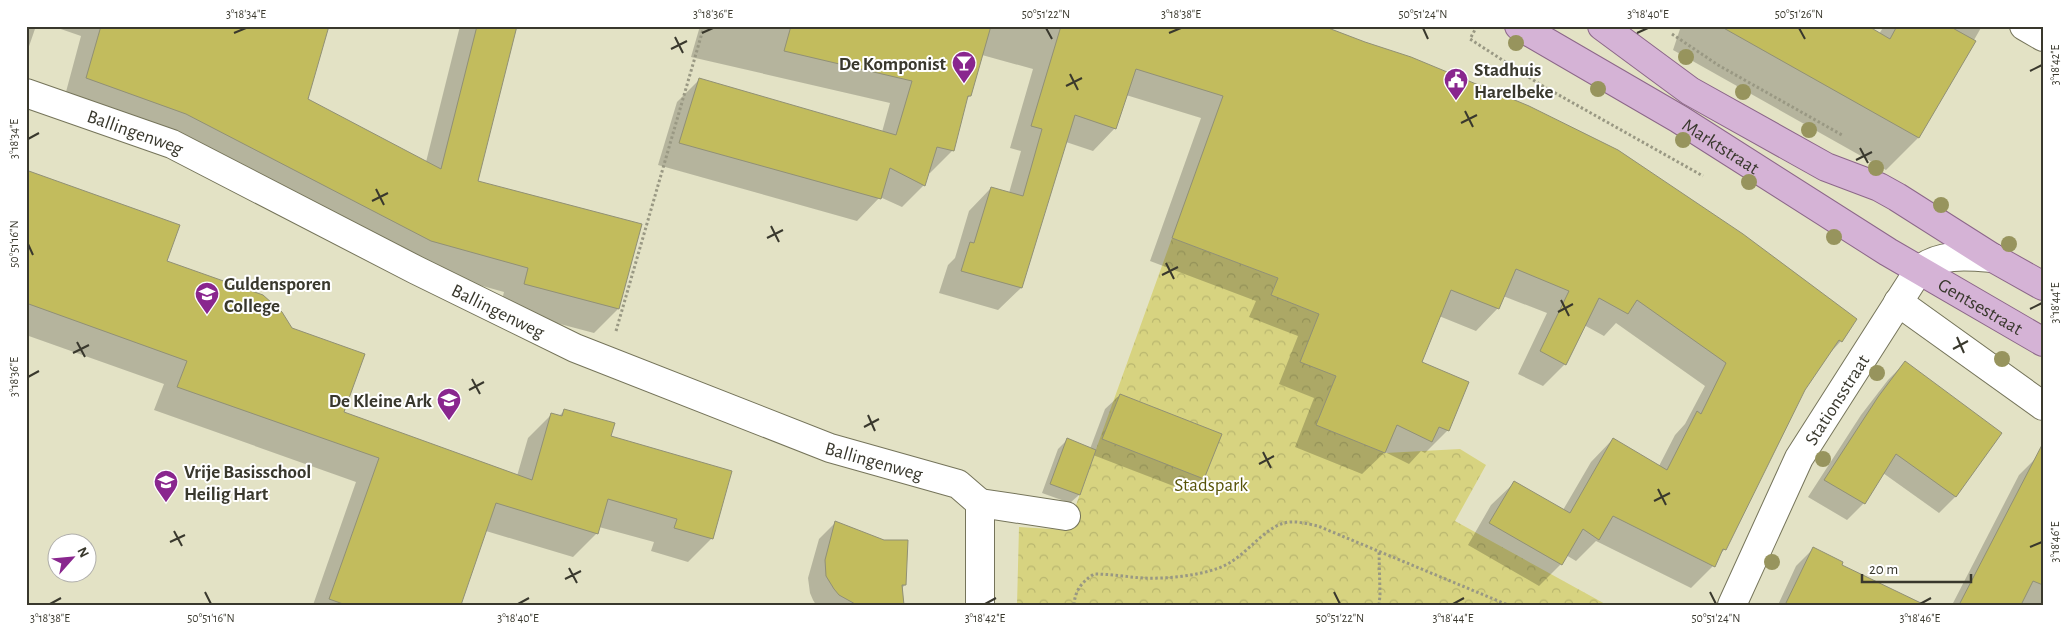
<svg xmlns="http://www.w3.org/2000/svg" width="2069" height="631" font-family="'Alegreya Sans',sans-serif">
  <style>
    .park { fill: url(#park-crowns) }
    .shadow { fill: #0003 }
    .building { fill: #c2bc5d; stroke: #919075 }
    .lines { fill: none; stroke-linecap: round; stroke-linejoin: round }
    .minor-casing { stroke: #75745a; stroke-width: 30 }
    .major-casing { stroke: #8c6789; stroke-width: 30 }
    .path { stroke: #999883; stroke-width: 3; stroke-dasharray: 2.5 2.5; stroke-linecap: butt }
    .minor { stroke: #fff; stroke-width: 28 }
    .major { stroke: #d5b3d6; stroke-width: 28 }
    .tree { fill: #97945d }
    .ticks { fill: none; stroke: #39382d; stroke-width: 2 }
    .labels { text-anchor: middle; stroke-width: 4; stroke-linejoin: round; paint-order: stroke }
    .poi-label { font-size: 19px; font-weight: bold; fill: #39382d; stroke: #fff; text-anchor: start }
    .street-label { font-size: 19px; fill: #39382d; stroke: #fff }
    .park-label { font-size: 19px; fill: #585408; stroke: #fff }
    .neatline { fill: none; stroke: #39382d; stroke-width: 2 }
    .ticks-label { font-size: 12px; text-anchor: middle; fill: #39382d }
  </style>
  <defs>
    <pattern id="park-crowns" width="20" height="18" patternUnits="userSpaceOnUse" patternTransform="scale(1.25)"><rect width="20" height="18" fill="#d7d380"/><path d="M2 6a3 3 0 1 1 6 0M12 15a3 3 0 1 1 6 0" fill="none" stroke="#b9b66f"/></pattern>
  </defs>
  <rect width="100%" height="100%" fill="#e3e2c5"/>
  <!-- park -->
  <path class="park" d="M1172 238 1278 278 1271 295 1319 314 1336 376 1317 425 1385 453 1460 449 1486 465 1455 521 1607 605H1017L1019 527 1067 530Z"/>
  <!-- shadow -->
  <path class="shadow" d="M26 26H36L26 55Z
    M52 26H327L306 100 426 162 460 26H516L477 182 618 309 594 333 500 308 504 292 407 265 63 103 81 36Z
    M700 26H1319L1855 320 1841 341 1829 354 1804 389 1725 549 1718 556 1713 566 1691 588 1596 541 1576 561 1566 555 1561 564 1539 586 1468 545 1491 505 1514 483 1563 510 1591 462 1613 439 1659 466 1675 435 1685 424 1705 386 1616 323 1604 336 1584 325 1565 364 1543 386 1518 374 1547 313 1503 296 1498 308 1476 331 1439 316 1421 362 1448 430 1425 453 1421 451 1409 464 1385 452 1362 474 1295 447 1314 398 1279 384 1298 336 1249 317 1256 301 1150 261 1201 118 1126 95 1115 128 1093 151 1066 142 1021 288 998 310 939 293 948 265 955 258 969 211 991 188 1009 193 1021 151 1010 148 1033 69 982 55 970 96 966 99 953 150 930 173 928 172 924 185 902 207 880 197 857 221 658 165 677 102 699 80 882 132 890 103 691 57Z
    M1681 26H1865L1879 34 1884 26H1982L1918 138 1886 170 1673 50Z
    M26 176 166 262 343 413 517 476 528 438 551 415 558 417 565 410 610 437 712 538 688 562 651 551 654 542 599 527 597 533 573 557 486 531 459 605H313L356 482 154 410 164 384 26 335Z
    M1905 363 1956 496 1939 513 1883 473 1864 503 1847 520 1808 497 1861 415 1888 380Z
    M1120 395 1203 478 1189 492 1093 455 1079 495 1070 503 1042 493 1058 449 1067 440 1090 449 1105 409Z
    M2036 458 2043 462V605H1952L2019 475Z
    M836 522 905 585 903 587V605H816L813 600 810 593 808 578 819 539Z
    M1813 549 1840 566 1925 605H1778L1796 566Z"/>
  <!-- building -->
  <path class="building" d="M101 26H329L308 99 441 169 477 26H517L478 181 642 224 619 309 524 284 528 268 431 241 186 114 86 78Z
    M791 26H991L971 96H968L954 151 937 147 925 186 890 168 881 199 679 143 699 78 896 135 912 81 784 51Z
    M1061 26H1323L1365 42 1411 57 1529 106 1618 150 1743 234 1857 319 1842 342 1839 340 1805 390 1726 550 1723 549 1715 567 1613 516 1599 540 1583 529 1562 565 1489 523 1514 481 1570 513 1613 438 1667 470 1697 411 1701 414 1726 363 1637 300 1628 314 1599 298 1566 365 1540 351 1569 291 1516 269 1499 309 1451 290 1422 362 1469 382 1449 431 1439 427 1432 442 1397 425 1385 453 1316 425 1336 376 1300 362 1319 314 1271 295 1278 278 1172 238 1223 96 1136 69 1116 129 1075 115 1022 288 961 271 970 242 974 243 991 187 1023 196 1042 129 1031 126Z
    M1720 26H1868L1890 39 1897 26H1949L1976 41 1919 138Z
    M26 170 180 225 167 261 263 295 282 312 292 328 365 354 344 412 532 480 551 413 562 416 564 409 615 423 611 436 732 471 713 539 674 528 677 519 608 499 598 534 496 503 461 605H346L329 599 379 458 177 387 187 361 26 303Z
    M1905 361 2002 433 1956 497 1896 454 1865 504 1824 480 1878 397Z
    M1120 394 1222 434 1204 479 1102 439Z
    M1067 438 1096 450 1080 495 1050 484Z
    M2043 443V585L2033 581 2021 605H1959Z
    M835 521 884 540H908L906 585H902L904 605H857L839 595 834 589 826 576 825 560Z
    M1813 547 1843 562 1842 565 1925 605H1785Z"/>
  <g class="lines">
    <defs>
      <g id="minor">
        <path d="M2024 26 2043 37"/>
        <path id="s1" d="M26 93 172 144 416 270 575 348 830 448 958 484 980 503V605"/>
        <path d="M1898 302 2043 406"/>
        <path d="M980 503 1066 516"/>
        <path id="s2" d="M1732 605 1799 458 1919 270C1940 253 1967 256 1993 258"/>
      </g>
      <g id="major">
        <path id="s3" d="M1519 26 1679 119 1888 252 2043 342"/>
        <path d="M1602 26 1690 91 1826 167 1879 187 1897 197 1993 258 2043 286"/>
      </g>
    </defs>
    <!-- minor casing -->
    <use href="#minor" class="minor-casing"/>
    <!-- major casing -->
    <use href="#major" class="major-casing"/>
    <!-- path -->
    <path class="path" d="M1477 26 1470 39 1541 85 1703 176
      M1672 34 1718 65 1842 135
      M616 331 704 26
      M1074 605C1075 590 1082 582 1094 574 1111 574 1127 577 1143 578 1167 579 1196 576 1219 568 1244 559 1262 529 1284 523 1295 520 1308 524 1318 526L1508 605
      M1379 605 1380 595 1379 551"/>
    <!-- minor -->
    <use href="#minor" class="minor"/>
    <!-- major -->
    <use href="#major" class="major"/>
  </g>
  <!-- trees -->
  <g class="tree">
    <circle cx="1516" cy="43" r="8"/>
    <circle cx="1686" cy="57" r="8"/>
    <circle cx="1598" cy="89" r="8"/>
    <circle cx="1743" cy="92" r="8"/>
    <circle cx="1809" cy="130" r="8"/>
    <circle cx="1683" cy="140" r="8"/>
    <circle cx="1876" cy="168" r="8"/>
    <circle cx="1749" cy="182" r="8"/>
    <circle cx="1941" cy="205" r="8"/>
    <circle cx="1834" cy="237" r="8"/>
    <circle cx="2009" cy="244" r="8"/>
    <circle cx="2002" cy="359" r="8"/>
    <circle cx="1877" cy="373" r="8"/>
    <circle cx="1823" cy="459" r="8"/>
    <circle cx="1772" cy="562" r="8"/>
  </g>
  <!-- ticks -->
  <path class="ticks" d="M1046 28 1052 39M1423 28 1428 39M1799 28 1805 39M234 33 246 28M702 33 713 28M1169 33 1181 28M1637 33 1648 28M675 37 683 53M671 49 687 41M2030 71 2042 65M1070 74 1078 90M1066 86 1082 78M1465 111 1473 127M1461 123 1477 115M28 139 39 133M1860 148 1868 163M1856 160 1872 152M376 189 384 205M372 201 388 193M771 226 779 242M767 238 783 230M28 244 33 255M1166 263 1174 279M1162 275 1178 267M1561 300 1569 316M2030 309 2042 303M1558 312 1573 304M1957 337 1964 353M77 342 85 357M1953 349 1968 341M73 353 89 345M28 377 39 371M472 379 480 394M469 390 484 382M868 415 875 431M864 427 879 419M1263 452 1271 468M1259 464 1274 456M1658 489 1666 505M1654 501 1670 493M174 531 182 546M170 542 185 535M2030 547 2042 542M569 568 577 583M565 579 581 571M205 592 211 604M1334 592 1340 604M1710 592 1716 604M50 604 61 598M518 604 529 598M985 604 996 598M1453 604 1464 598M1920 604 1931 598"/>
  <!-- icons -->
  <defs>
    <symbol id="bar-pin" viewBox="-11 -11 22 30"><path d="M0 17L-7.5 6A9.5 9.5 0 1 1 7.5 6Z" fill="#89268e" stroke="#fff"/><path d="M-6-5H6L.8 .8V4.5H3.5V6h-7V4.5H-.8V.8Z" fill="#fff"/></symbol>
    <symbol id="civic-pin" viewBox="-11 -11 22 30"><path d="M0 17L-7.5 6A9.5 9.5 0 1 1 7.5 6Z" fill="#89268e" stroke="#fff"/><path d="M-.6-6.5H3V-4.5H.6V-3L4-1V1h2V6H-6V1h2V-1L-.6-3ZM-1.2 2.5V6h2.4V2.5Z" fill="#fff"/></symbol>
    <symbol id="school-pin" viewBox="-11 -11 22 30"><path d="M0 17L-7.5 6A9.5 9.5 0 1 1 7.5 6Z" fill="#89268e" stroke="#fff"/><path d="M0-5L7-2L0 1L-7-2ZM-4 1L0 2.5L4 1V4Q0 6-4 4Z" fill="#fff"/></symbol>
  </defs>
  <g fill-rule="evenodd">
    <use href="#bar-pin" x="950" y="49" width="28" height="38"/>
    <use href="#civic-pin" x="1442" y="66" width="28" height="38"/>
    <use href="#school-pin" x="193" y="280" width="28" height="38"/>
    <use href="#school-pin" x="435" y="386" width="28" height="38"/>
    <use href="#school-pin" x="152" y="468" width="28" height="38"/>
  </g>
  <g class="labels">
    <!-- poi labels -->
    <g class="poi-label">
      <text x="946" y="70" text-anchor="end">De Komponist</text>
      <text x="1474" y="76">Stadhuis<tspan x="1474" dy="22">Harelbeke</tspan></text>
      <text x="224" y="290">Guldensporen<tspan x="224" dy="22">College</tspan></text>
      <text x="432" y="407" text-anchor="end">De Kleine Ark</text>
      <text x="184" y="478">Vrije Basisschool<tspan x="184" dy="22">Heilig Hart</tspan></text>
    </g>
    <!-- street labels -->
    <g class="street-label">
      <text dy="7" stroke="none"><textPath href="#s1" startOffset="116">Ballingenweg</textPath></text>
      <text dy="7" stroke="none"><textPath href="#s3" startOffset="235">Marktstraat</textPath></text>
      <text dy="7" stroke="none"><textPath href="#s3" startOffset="540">Gentsestraat</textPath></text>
      <text dy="7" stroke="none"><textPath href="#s1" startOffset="521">Ballingenweg</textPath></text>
      <text dy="7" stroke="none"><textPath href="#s2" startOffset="231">Stationsstraat</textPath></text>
      <text dy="7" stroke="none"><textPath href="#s1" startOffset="926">Ballingenweg</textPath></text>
    </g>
    <!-- park labels -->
    <g class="park-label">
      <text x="1211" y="491">Stadspark</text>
    </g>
  </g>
  <!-- border -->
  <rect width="2069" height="631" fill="none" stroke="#ffffff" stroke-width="55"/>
  <!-- north arrow -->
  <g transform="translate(72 558) rotate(63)"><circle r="24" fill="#ffffff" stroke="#b0afab"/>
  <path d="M0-4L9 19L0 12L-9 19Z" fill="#89268e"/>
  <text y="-8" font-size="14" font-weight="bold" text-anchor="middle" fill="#39382d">N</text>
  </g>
  <!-- scale -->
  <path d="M1862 574v8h109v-8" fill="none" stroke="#39382d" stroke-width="2.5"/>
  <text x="1869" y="574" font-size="15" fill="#39382d" stroke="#ffffff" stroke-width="4" paint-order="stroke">20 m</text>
  <rect x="28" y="28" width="2014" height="576" class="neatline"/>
  <g class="ticks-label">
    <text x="246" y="18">3°18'34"E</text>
    <text x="713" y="18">3°18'36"E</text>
    <text x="1046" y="18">50°51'22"N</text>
    <text x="1181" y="18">3°18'38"E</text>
    <text x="1423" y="18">50°51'24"N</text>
    <text x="1648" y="18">3°18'40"E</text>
    <text x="1799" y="18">50°51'26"N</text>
    <text transform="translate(2055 65) rotate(-90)" y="4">3°18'42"E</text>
    <text transform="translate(14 139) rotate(-90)" y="4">3°18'34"E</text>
    <text transform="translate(14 244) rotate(-90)" y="4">50°51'16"N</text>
    <text transform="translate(2055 303) rotate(-90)" y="4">3°18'44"E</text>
    <text transform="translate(14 377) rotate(-90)" y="4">3°18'36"E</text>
    <text transform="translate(2055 542) rotate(-90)" y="4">3°18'46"E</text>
    <text x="50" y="622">3°18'38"E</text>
    <text x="211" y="622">50°51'16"N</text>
    <text x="518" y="622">3°18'40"E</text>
    <text x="985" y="622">3°18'42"E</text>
    <text x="1340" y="622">50°51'22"N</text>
    <text x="1453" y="622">3°18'44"E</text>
    <text x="1716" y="622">50°51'24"N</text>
    <text x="1920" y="622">3°18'46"E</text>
  </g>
</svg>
